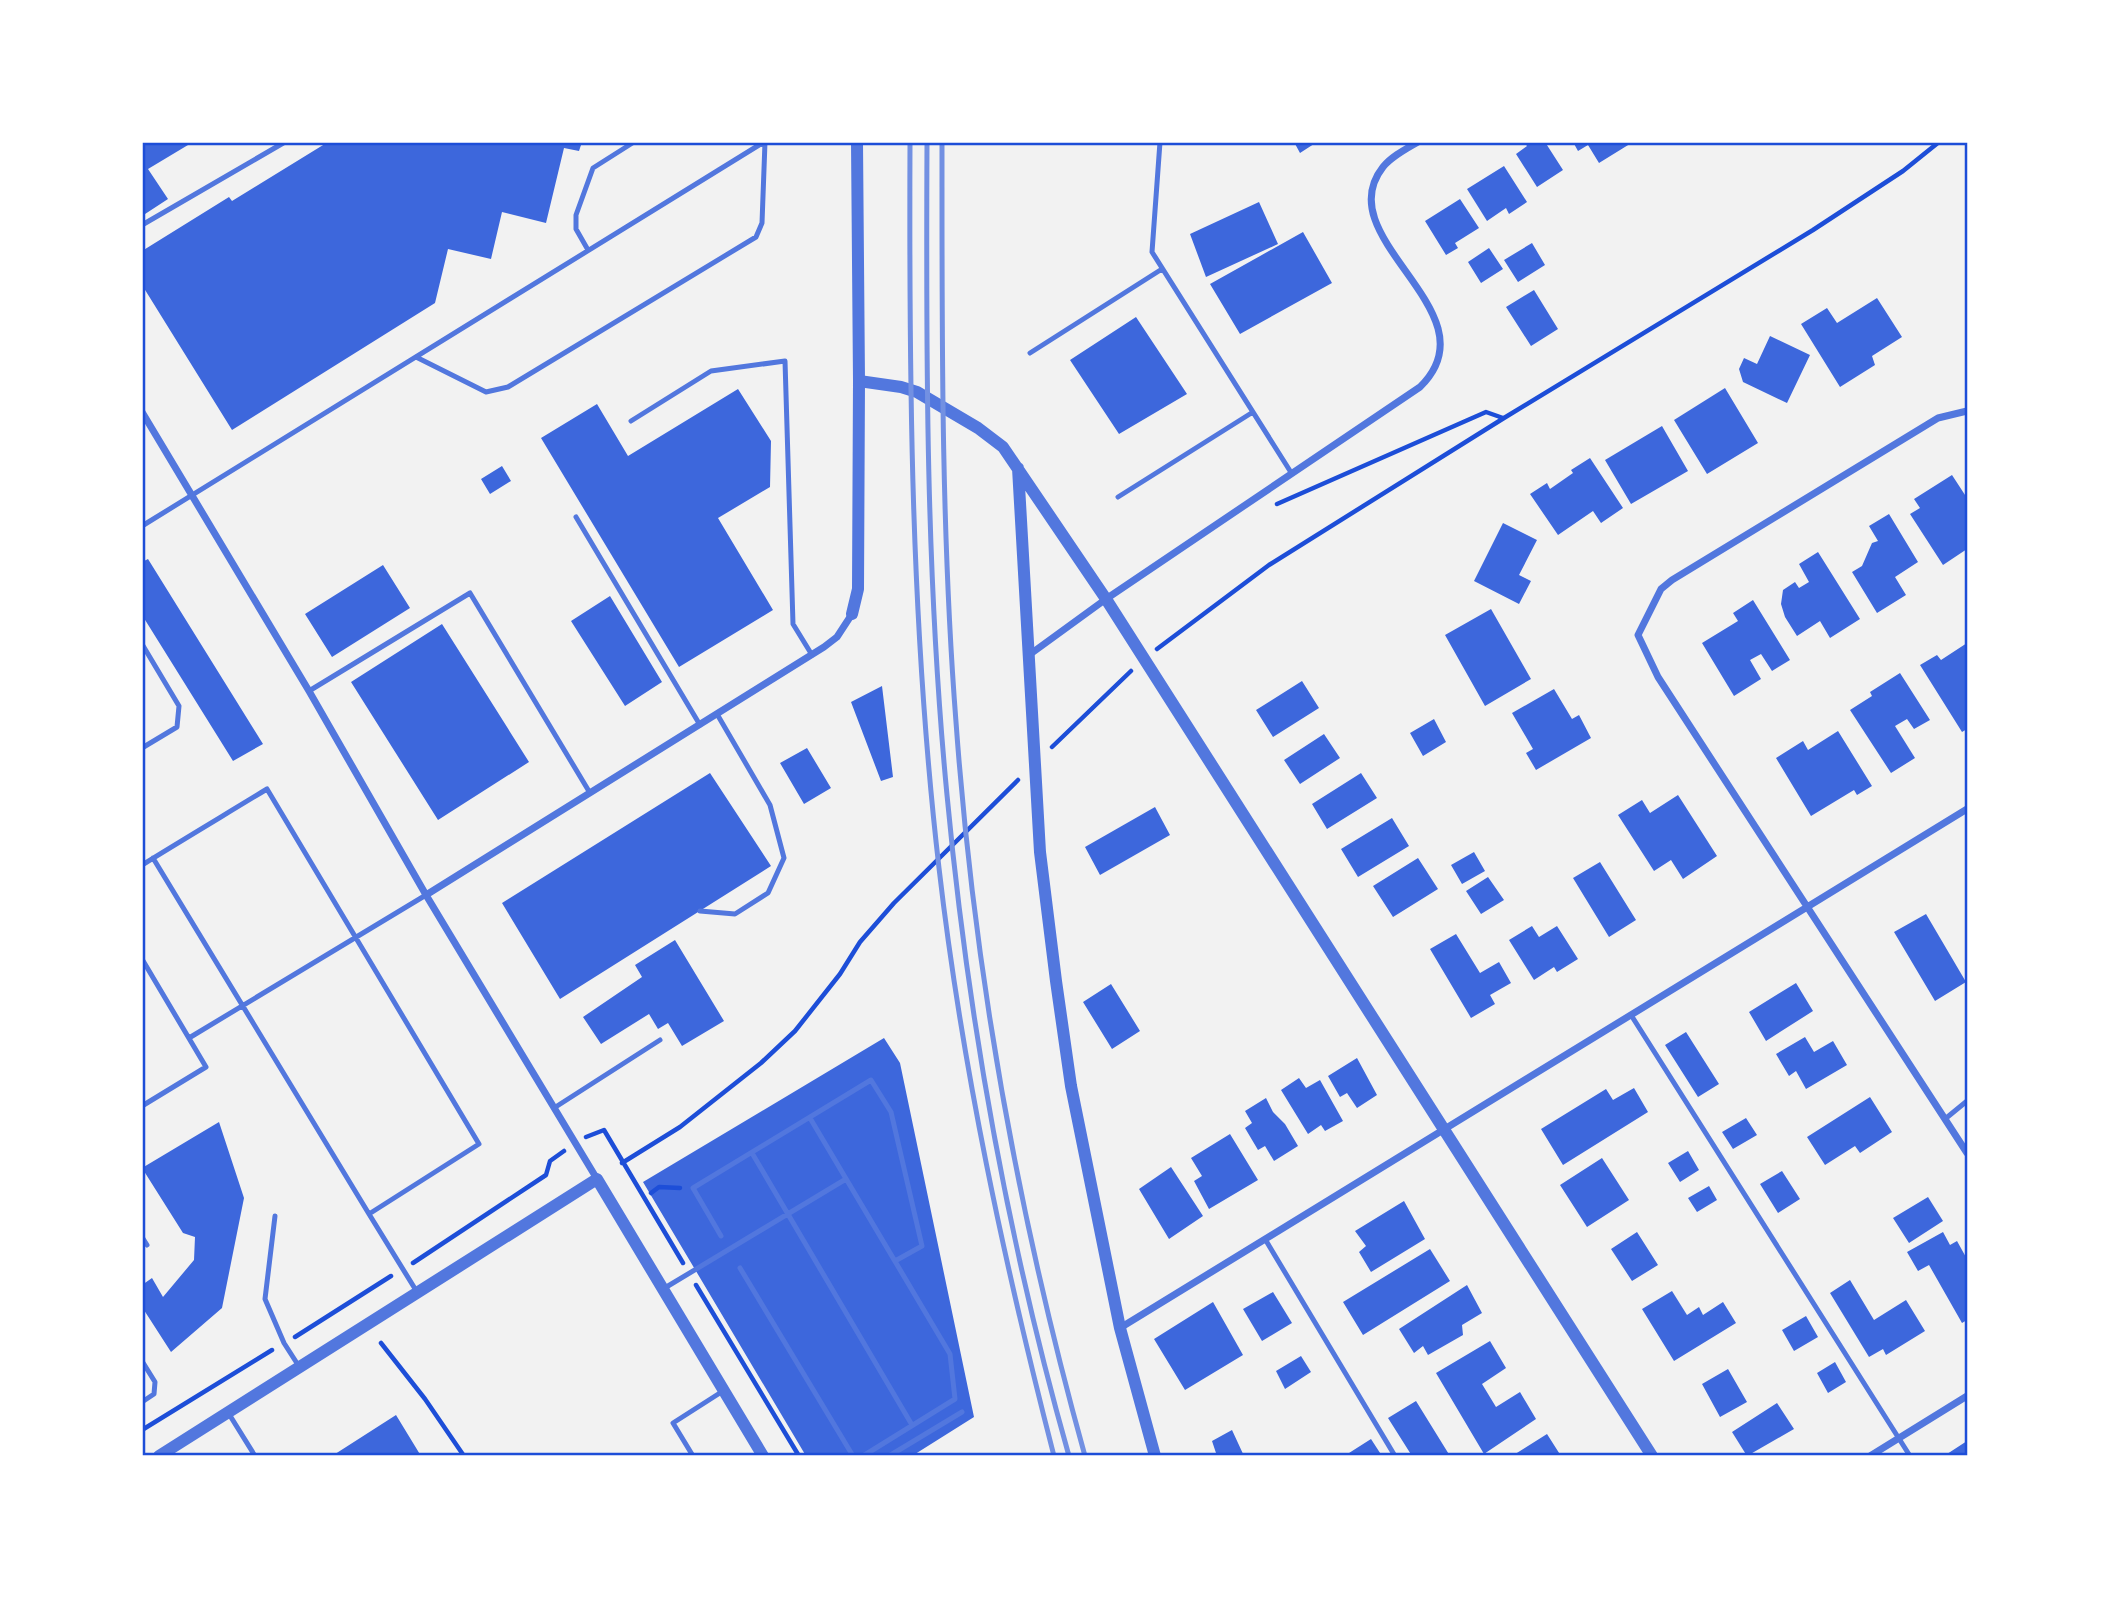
<svg xmlns="http://www.w3.org/2000/svg" width="2109" height="1598" font-family="'Nunito Sans',sans-serif">
  <style>
    .building { fill: #3d67dc }
    .lines { fill: none; stroke-linecap: round; stroke-linejoin: round }
    .path { stroke: #1d4ed8; stroke-width: 4.5 }
    .service { stroke: #5277de; stroke-width: 5 }
    .minor { stroke: #5277de; stroke-width: 7 }
    .tertiary { stroke: #5277de; stroke-width: 12 }
    .rail { stroke: #7290e2; stroke-width: 5 }
    .neatline { fill: none; stroke: #1d4ed8; stroke-width: 2.5 }
  </style>
  <rect width="100%" height="100%" fill="#f2f2f2"/>
  <!-- building -->
  <path class="building" d="M142 142H193L148 169 168 199 142 216Z
    M328 142H582L579 151 564 148 546 223 502 212 491 259 448 249 435 303 232 430 142 285V251L229 197 232 201Z
    M1294 142H1317L1300 153Z
    M1524 142H1545L1563 170 1537 187 1516 154 1527 146Z
    M1573 142H1633L1599 163 1588 145 1578 151Z
    M1504 166 1527 202 1509 214 1506 208 1487 221 1467 189Z
    M1460 199 1479 228 1455 243 1458 248 1446 255 1425 221Z
    M1259 202 1278 244 1206 277 1190 234Z
    M1303 232 1332 283 1240 334 1210 284Z
    M1532 243 1545 265 1518 282 1504 260Z
    M1489 248 1503 269 1481 283 1468 262Z
    M1534 290 1558 329 1531 346 1506 307Z
    M1877 298 1902 337 1872 356 1875 365 1840 387 1801 324 1827 308 1837 323Z
    M1136 317 1187 394 1119 434 1070 360Z
    M1770 336 1810 355 1787 403 1743 382 1739 369 1744 358 1757 364Z
    M1725 388 1758 443 1707 474 1674 420Z
    M738 389 771 441 770 487 718 518 773 610 679 667 541 438 597 404 628 456Z
    M1662 426 1688 471 1631 504 1605 460Z
    M1590 458 1623 508 1601 523 1593 511 1558 535 1530 494 1547 483 1550 489 1573 473 1571 470Z
    M502 466 511 481 490 494 481 479Z
    M1952 475 1967 498V549L1943 565 1910 514 1920 508 1914 499Z
    M1889 514 1918 562 1895 577 1906 595 1877 613 1852 572 1862 566 1872 543 1878 541 1869 526Z
    M1503 523 1537 540 1519 575 1531 581 1519 604 1474 581Z
    M1818 552 1860 619 1830 638 1820 621 1797 636 1785 617 1781 604 1783 590 1795 582 1799 588 1809 582 1799 564Z
    M148 559 263 744 233 761 142 615V562Z
    M383 565 410 608 332 657 305 614Z
    M610 596 662 682 625 706 571 621Z
    M1753 600 1790 660 1772 671 1761 654 1750 660 1761 679 1734 696 1702 643 1738 621 1733 613Z
    M1491 609 1531 679 1485 706 1445 635Z
    M442 624 529 762 438 820 351 682Z
    M1967 643V729L1962 732 1920 665 1937 655 1941 660Z
    M1900 673 1930 720 1914 729 1907 719 1895 726 1915 758 1891 773 1850 710 1872 696 1870 692Z
    M1302 681 1319 708 1273 737 1256 710Z
    M882 686 893 777 881 781 851 702Z
    M1554 689 1572 719 1579 715 1591 738 1536 770 1526 753 1533 749 1512 713Z
    M1434 719 1446 742 1423 756 1410 733Z
    M1838 731 1872 786 1857 795 1854 790 1811 816 1776 758 1803 741 1808 750Z
    M1324 734 1340 758 1300 784 1284 760Z
    M807 748 831 788 804 804 780 763Z
    M710 773 771 866 560 999 502 903Z
    M1361 773 1377 798 1327 829 1312 804Z
    M1678 795 1717 856 1683 879 1671 860 1654 871 1618 815 1642 800 1650 813Z
    M1155 807 1170 835 1100 875 1085 847Z
    M1392 818 1409 846 1358 877 1341 849Z
    M1474 852 1485 871 1462 884 1451 865Z
    M1418 858 1438 889 1393 917 1373 886Z
    M1600 862 1636 920 1609 937 1573 878Z
    M1488 877 1504 900 1481 914 1466 891Z
    M1926 914 1966 982 1935 1001 1894 932Z
    M1532 926 1539 937 1557 926 1578 959 1557 972 1554 967 1534 980 1509 940Z
    M1456 934 1480 973 1499 962 1511 983 1490 995 1495 1004 1471 1018 1430 949Z
    M675 940 724 1021 682 1046 668 1023 658 1029 649 1014 601 1044 583 1017 642 977 635 965Z
    M1796 983 1813 1011 1766 1041 1749 1012Z
    M1111 984 1140 1031 1112 1049 1083 1002Z
    M1686 1032 1719 1084 1698 1097 1665 1045Z
    M1805 1037 1814 1052 1833 1041 1847 1065 1806 1089 1796 1071 1789 1076 1776 1054Z
    M884 1038 900 1063 974 1417 912 1456H806L643 1182Z
    M1357 1058 1377 1095 1357 1108 1347 1093 1340 1097 1328 1076Z
    M1299 1078 1306 1088 1320 1080 1343 1121 1325 1131 1321 1125 1308 1134 1281 1090Z
    M1634 1088 1648 1112 1563 1165 1541 1129 1606 1089 1613 1100Z
    M1870 1097 1892 1132 1860 1153 1855 1146 1825 1165 1807 1137Z
    M1266 1098 1273 1112 1285 1124 1298 1146 1274 1161 1265 1146 1258 1150 1245 1128 1252 1123 1245 1111Z
    M1746 1118 1757 1135 1733 1149 1722 1132Z
    M219 1122 244 1198 222 1308 171 1352 142 1307V1285L152 1278 163 1297 194 1260 195 1237 183 1233 142 1168Z
    M1230 1134 1258 1180 1209 1209 1194 1181 1202 1176 1191 1158Z
    M1688 1151 1699 1170 1680 1182 1668 1163Z
    M1602 1158 1629 1200 1587 1227 1560 1185Z
    M1171 1167 1203 1216 1169 1239 1139 1189Z
    M1782 1171 1800 1199 1778 1213 1760 1184Z
    M1709 1186 1717 1200 1697 1212 1688 1198Z
    M1928 1197 1943 1221 1909 1243 1893 1218Z
    M1404 1201 1425 1239 1371 1272 1359 1252 1366 1246 1355 1231Z
    M1637 1232 1658 1265 1632 1281 1611 1249Z
    M1943 1232 1950 1245 1957 1241 1967 1259V1320L1962 1323 1929 1265 1918 1271 1907 1252Z
    M1430 1249 1450 1281 1363 1335 1343 1302Z
    M1850 1280 1874 1320 1906 1300 1925 1331 1886 1355 1883 1349 1869 1357 1830 1293Z
    M1467 1285 1482 1313 1462 1325 1463 1335 1428 1355 1423 1346 1414 1353 1399 1329Z
    M1672 1291 1687 1315 1699 1307 1703 1315 1723 1302 1736 1323 1674 1361 1642 1309Z
    M1273 1292 1292 1323 1262 1341 1243 1309Z
    M1213 1302 1243 1355 1185 1390 1154 1339Z
    M1806 1316 1818 1337 1794 1351 1782 1330Z
    M1490 1341 1506 1368 1482 1384 1496 1407 1520 1392 1536 1419 1484 1454 1436 1373Z
    M1301 1356 1311 1372 1285 1389 1276 1371Z
    M1835 1362 1846 1382 1828 1393 1817 1373Z
    M1728 1369 1747 1402 1720 1417 1702 1384Z
    M1416 1401 1450 1456H1412L1388 1418Z
    M1777 1403 1794 1429 1747 1456 1732 1432Z
    M396 1415 421 1456H332Z
    M1232 1430 1244 1456H1217L1212 1441Z
    M1547 1434 1561 1456H1512Z
    M1371 1439 1382 1456H1351L1349 1453Z
    M1967 1441V1456H1949L1947 1454Z"/>
  <g class="lines">
    <!-- path -->
    <path class="path" d="M1277 504 1486 412 1503 418
      M1157 649 1269 565 1504 418 1813 230 1903 171 1939 142
      M1052 747 1131 671
      M586 1137 604 1130 683 1263
      M622 1163 680 1127 761 1063 795 1031 840 974 860 942 894 903 1018 780
      M651 1193 659 1187 680 1188
      M413 1263 546 1175 550 1161 564 1151
      M696 1285 799 1456
      M295 1337 391 1276
      M381 1343 425 1399 464 1456
      M142 1430 272 1350"/>
    <!-- service -->
    <path class="service" d="M1160 142 1152 252 1292 474
      M142 225 285 142
      M588 250 576 229V215L593 168 634 142
      M1030 353 1162 269
      M416 357 486 392 508 387 756 237 762 223 765 142
      M631 421 711 371 785 361 793 624 812 655
      M1118 497 1253 412
      M576 517 700 725
      M142 526 764 142
      M142 644 179 706 177 727 142 748
      M309 691 470 593 590 793
      M142 865C184 839 226 814 267 789L479 1144 369 1214 153 858
      M700 911 735 914 768 893 784 858 770 805 717 714
      M142 959 206 1067 142 1106
      M1631 1015 1910 1456
      M189 1038 426 895
      M554 1108 660 1040
      M810 1118 950 1354 955 1399 863 1456
      M1945 1119 1967 1101
      M752 1153 912 1425
      M369 1214 417 1292
      M275 1216 265 1299 284 1343 300 1368
      M721 1236 693 1188 871 1080 891 1112 922 1246 895 1261
      M142 1237 147 1245
      M1265 1239 1395 1456
      M740 1268 853 1456
      M663 1289 846 1179
      M142 1361 155 1382 154 1394 142 1402
      M229 1414 255 1456
      M693 1456 673 1423 723 1391
      M889 1456 962 1412"/>
    <!-- minor -->
    <path class="minor" d="M1967 411 1938 418 1672 580 1661 589 1638 635 1658 677 1967 1153
      M142 412 309 691 426 895 597 1179
      M1029 655 1106 599 1420 387C1497 312 1326 239 1383 167 1392 156 1406 149 1418 142
      M426 895 824 647 837 637 852 614
      M1120 1328 1967 809
      M1870 1456 1967 1396"/>
    <!-- tertiary -->
    <path class="tertiary" d="M859 381 901 387 917 392 978 428 1003 447 1106 599 1652 1456
      M1018 468 1040 852 1056 981 1071 1086 1120 1328 1155 1456
      M852 614 858 589 859 381 857 142
      M159 1456 597 1179 763 1456"/>
    <!-- rail -->
    <path class="rail" d="M910 142C909 384 911 627 939 868 962 1067 1004 1262 1054 1456
      M927 142C926 360 926 578 947 795 968 1018 1008 1241 1069 1456
      M942 142C942 335 941 529 956 722 974 970 1018 1216 1085 1456"/>
  </g>
  <!-- border -->
  <rect width="2109" height="1598" fill="none" stroke="#ffffff" stroke-width="287"/>
  <rect x="144" y="144" width="1822" height="1310" class="neatline"/>
</svg>
